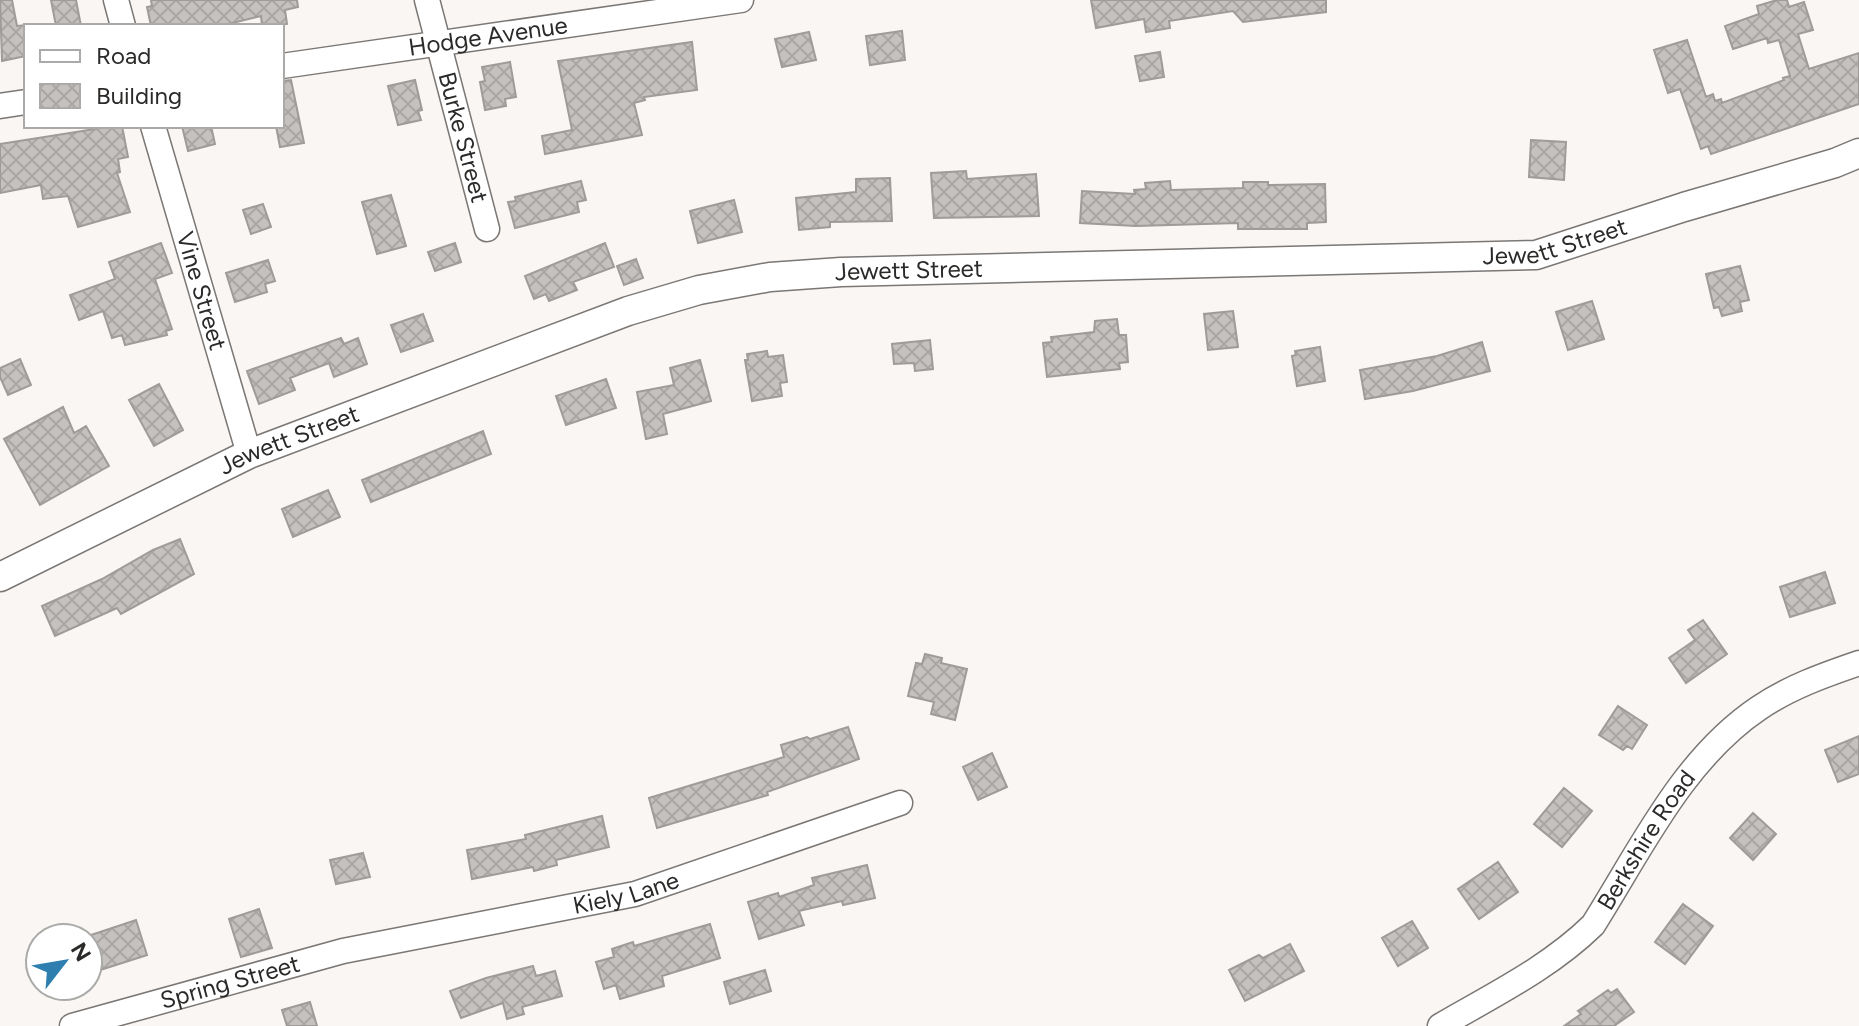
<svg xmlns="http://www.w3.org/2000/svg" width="1859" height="1026" font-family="Figtree,sans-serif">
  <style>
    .building { fill: url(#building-cross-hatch); stroke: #9e9b98; stroke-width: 2 }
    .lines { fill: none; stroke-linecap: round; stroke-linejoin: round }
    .minor-casing { stroke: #7a7775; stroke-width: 27 }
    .tertiary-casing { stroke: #7a7775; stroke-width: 31 }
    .minor { stroke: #fff; stroke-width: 24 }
    .tertiary { stroke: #fff; stroke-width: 28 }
    .labels { text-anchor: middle; stroke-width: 8; stroke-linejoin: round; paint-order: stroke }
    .street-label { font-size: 24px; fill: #2b2a29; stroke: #fff }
  </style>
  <defs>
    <pattern id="building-cross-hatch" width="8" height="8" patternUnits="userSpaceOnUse" patternTransform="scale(2)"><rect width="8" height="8" fill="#c4c1be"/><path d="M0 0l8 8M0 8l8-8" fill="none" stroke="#a9a6a3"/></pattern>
  </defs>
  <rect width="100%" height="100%" fill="#faf6f3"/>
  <!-- building -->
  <path class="building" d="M0 0H12L17 26 26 25V56L2 61Z
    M51 0H76L81 26H56Z
    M151 0H297L298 7 285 10 287 24 271 26H262L261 16 220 26H151L147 7 152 6Z
    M1091 0H1326V12L1243 22 1233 11 1169 21 1170 28 1146 32 1144 19 1096 28Z
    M1777 0H1787L1789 7 1804 2 1813 30 1798 34 1809 69 1859 53V104L1711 154 1708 146 1701 149 1680 89 1668 93 1654 50 1687 40 1706 97 1713 94 1715 101 1721 99 1722 103 1784 80 1783 78 1790 76 1779 40 1768 43 1767 38 1733 49 1725 26 1759 14 1757 6Z
    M902 31 905 60 870 65 866 36Z
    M809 32 816 60 782 67 775 39Z
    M692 42 697 90 644 97 645 100 634 103 642 135 545 154 542 136 572 130 558 61Z
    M1160 52 1164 77 1140 81 1135 56Z
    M510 62 516 97 505 99 506 106 485 110 480 82 485 81 482 67Z
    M291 80 304 143 280 147 276 126H282V81Z
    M415 80 422 110 418 111 421 120 398 125 388 86Z
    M114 126H122L128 157 118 159 120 172 117 173 130 212 78 227 68 196 43 199 41 185 0 193V144Z
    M182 126H211L215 144 188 151Z
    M1531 140 1566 142 1564 180 1529 177Z
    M966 171 967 179 1036 174 1039 216 934 218 931 173Z
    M890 178 892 221 830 222V227L799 230 796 198 856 192V179Z
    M581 181 586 200 577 202 579 212 515 228 508 202 516 201 515 197Z
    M1170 181 1171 190 1243 188V182H1268V185L1325 184 1326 222 1307 223V229H1238V223L1136 226 1080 223 1082 191 1135 194 1134 190 1146 189 1145 183Z
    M391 195 406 246 377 254 362 202Z
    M734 200 742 232 698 243 690 211Z
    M263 204 271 227 251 234 243 210Z
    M161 243 172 273 155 279 172 329 166 331 167 335 125 345 122 335 112 338 103 311 79 320 70 295 115 279 109 262Z
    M455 243 461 262 435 271 428 252Z
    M605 243 614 267 573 282 577 290 549 301 546 294 534 299 525 276Z
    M636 259 643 278 624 285 617 266Z
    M268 260 275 281 265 284 267 292 235 302 226 273Z
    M1740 266 1749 300 1740 302 1742 311 1722 316 1719 307 1714 308 1706 274Z
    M1592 301 1604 339 1568 350 1556 312Z
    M1233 311 1238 347 1208 350 1204 314Z
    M423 314 433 341 401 352 391 325Z
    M1117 319 1119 335H1126L1128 362 1119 363 1120 369 1047 377 1043 343 1052 342 1051 337 1094 332 1095 321Z
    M341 338 344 344 358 338 367 364 334 377 329 363 290 378 295 390 259 404 247 371Z
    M930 340 933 369 915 371 914 363 894 364 892 344Z
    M1482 342 1490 371 1413 391 1365 399 1360 370 1437 356Z
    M1320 347 1325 381 1297 386 1292 356 1296 355 1295 351Z
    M767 351 768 357 783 355 787 382 780 383 782 396 752 401 745 360H748L747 354Z
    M20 359 31 385 8 395 0 377V368Z
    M700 360 711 401 663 414 667 434 646 439 637 392 674 385 670 368Z
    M606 379 616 408 566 425 556 396Z
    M159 384 183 430 154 446 129 400Z
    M63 407 74 433 86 426 109 466 40 505 4 439Z
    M483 431 491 454 371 502 362 480Z
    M328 490 340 517 293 537 282 509Z
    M180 539 194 574 121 614 117 608 55 636 42 606 102 579 153 550Z
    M1825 572 1835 603 1790 617 1780 587Z
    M1703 620 1727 654 1686 683 1669 658 1695 640 1688 630Z
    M925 654 942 658 941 663 967 669 955 720 931 714 934 702 908 696 916 663 922 664Z
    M1618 706 1647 725 1632 749 1627 746 1623 750 1599 735Z
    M848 727 859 759 767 792 768 795 657 828 649 798 784 757 781 745 807 737 810 739Z
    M1859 736V774L1838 782 1825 750Z
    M992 753 1007 787 978 800 963 767Z
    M1564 788 1592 811 1562 847 1534 824Z
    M1753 813 1776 834 1753 860 1730 838Z
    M602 816 609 847 556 860 557 865 534 871 533 867 472 879 467 850 526 839 525 835Z
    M363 853 370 877 336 884 330 860Z
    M1498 862 1518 892 1479 919 1458 889Z
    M867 865 875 898 843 905 842 901 799 911 804 925 759 939 748 902 778 893 779 897 814 885 812 878Z
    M1683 904 1713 926 1685 964 1655 942Z
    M259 909 272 948 241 957 229 919Z
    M136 920 147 955 94 972 93 970 88 971V936Z
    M1412 921 1428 948 1398 966 1382 938Z
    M710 924 720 958 662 976 664 986 620 999 616 985 604 989 596 962 614 957 612 949 633 942 634 946Z
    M1290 944 1304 971 1245 1001 1229 970 1259 955 1263 958Z
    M533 966 536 976 555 971 562 996 522 1007 524 1014 507 1019 503 1003 461 1018 450 991 486 978Z
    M765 970 771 991 730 1004 724 982Z
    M1617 989 1634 1012 1614 1026H1564L1581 1014 1578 1011 1608 990 1611 993Z
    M310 1002 317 1026H287L282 1010Z"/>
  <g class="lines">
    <defs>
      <g id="minor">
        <path d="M116 0 123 26"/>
        <path id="s1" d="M427 0 487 229"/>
        <path id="s2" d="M282 66 741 0"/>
        <path d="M0 106 26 102"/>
        <path id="s3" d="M153 126 249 454"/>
        <path id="s4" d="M72 1026 343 951 635 894 900 803"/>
        <path id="s5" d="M1440 1026C1493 995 1549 968 1593 925 1641 849 1683 759 1759 708 1790 687 1824 675 1859 663"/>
      </g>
      <g id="tertiary">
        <path id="s6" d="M0 577 249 454 628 311 699 290 770 277 841 272 1536 255 1684 207 1835 163 1859 153"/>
      </g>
    </defs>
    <!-- minor casing -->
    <use href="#minor" class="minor-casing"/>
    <!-- tertiary casing -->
    <use href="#tertiary" class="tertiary-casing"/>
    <!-- minor -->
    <use href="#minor" class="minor"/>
    <!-- tertiary -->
    <use href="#tertiary" class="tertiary"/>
  </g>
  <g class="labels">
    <!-- street labels -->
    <g class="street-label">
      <text dy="8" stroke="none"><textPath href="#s2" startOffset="208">Hodge Avenue</textPath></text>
      <text dy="8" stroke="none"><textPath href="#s1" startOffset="142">Burke Street</textPath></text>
      <text dy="8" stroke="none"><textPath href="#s6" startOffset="1616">Jewett Street</textPath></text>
      <text dy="8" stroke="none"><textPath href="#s6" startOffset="968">Jewett Street</textPath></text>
      <text dy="8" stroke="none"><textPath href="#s3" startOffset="172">Vine Street</textPath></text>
      <text dy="8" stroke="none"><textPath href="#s6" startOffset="320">Jewett Street</textPath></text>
      <text dy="8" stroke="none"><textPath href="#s5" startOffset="284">Berkshire Road</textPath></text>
      <text dy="8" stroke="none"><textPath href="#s4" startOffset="570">Kiely Lane</textPath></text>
      <text dy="8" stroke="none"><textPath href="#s4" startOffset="164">Spring Street</textPath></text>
    </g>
  </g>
  <!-- legend -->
  <rect x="24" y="24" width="260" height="104" fill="#ffffff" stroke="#aaaaa9" stroke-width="2"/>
  <rect x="40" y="50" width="40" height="12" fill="#ffffff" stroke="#aaaaa9" stroke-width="2"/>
  <text x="96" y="64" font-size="24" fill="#2b2a29">Road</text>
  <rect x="40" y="84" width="40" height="24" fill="url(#building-cross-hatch)" stroke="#aaaaa9" stroke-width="2"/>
  <text x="96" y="104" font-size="24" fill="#2b2a29">Building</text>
  <!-- north arrow -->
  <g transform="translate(64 962) rotate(59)"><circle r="38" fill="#ffffff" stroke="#aaaaa9" stroke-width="2"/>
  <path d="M0-6L14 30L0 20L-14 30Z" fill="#2e7fb0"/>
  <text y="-12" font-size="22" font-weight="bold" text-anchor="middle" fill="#2b2a29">N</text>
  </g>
</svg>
